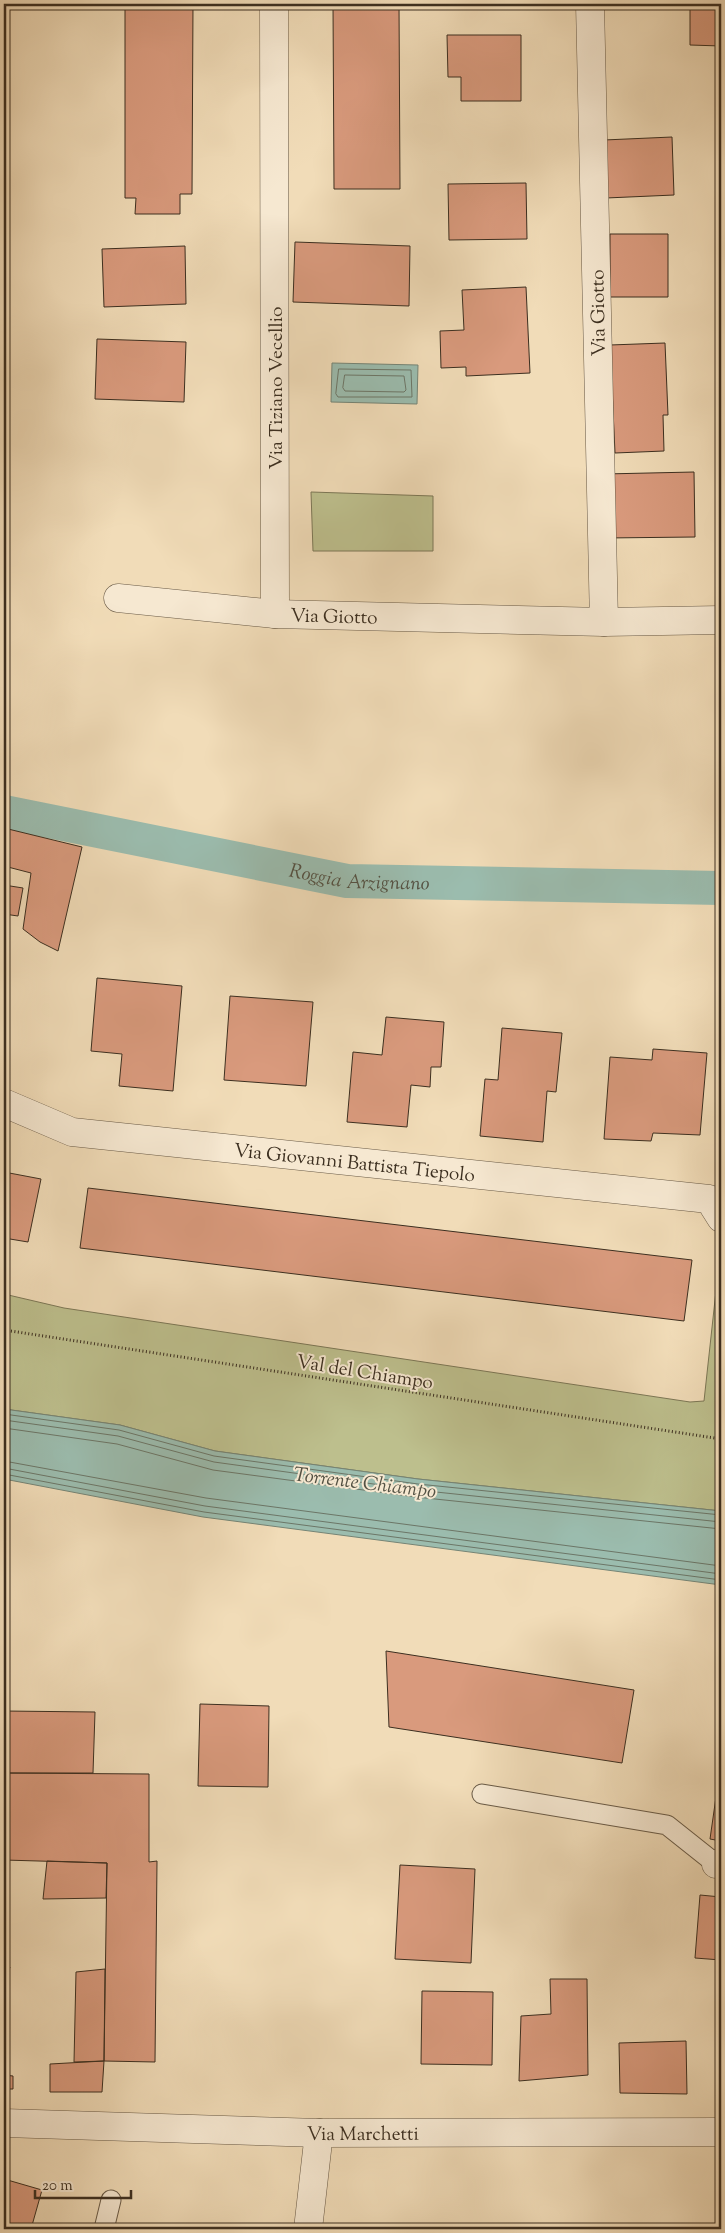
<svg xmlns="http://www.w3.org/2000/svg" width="725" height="2233" font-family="'Sorts Mill Goudy',serif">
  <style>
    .green { fill: #bdbf8d; stroke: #7c7756 }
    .water { fill: #9bbcae; stroke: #758475 }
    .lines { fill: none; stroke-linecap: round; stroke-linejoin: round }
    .shore { stroke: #6c7667; stroke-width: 1 }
    .canal { stroke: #9bbcae; stroke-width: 34 }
    .building { fill: #d99a7d; stroke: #3c2f20 }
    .service-casing { stroke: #695a46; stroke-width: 21 }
    .minor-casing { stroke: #695a46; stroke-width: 29 }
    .path { stroke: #3c2f20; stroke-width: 3; stroke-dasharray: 1 2.5; stroke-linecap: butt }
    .service { stroke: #f6e8d1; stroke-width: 19 }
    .minor { stroke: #f6e8d1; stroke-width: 28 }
    .labels { text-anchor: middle; stroke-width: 4; stroke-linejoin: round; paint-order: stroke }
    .street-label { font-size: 19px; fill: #3c2f20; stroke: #f6e8d1 }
    .water-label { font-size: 20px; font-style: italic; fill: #545244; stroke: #f6e8d1 }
  </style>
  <rect width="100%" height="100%" fill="#f1dcb8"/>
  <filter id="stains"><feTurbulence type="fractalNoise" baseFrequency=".004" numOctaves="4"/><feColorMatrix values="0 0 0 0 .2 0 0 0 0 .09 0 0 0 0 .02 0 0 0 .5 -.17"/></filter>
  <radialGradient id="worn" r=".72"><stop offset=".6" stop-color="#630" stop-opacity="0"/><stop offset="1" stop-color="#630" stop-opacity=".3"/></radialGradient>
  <!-- green -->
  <path class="green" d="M311 492 433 496V551H313Z
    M721 1245V1511L418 1479 215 1451 120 1425 4 1409V1294L64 1308 690 1402 704 1401Z"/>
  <!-- water -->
  <path class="water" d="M332 363 418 365 417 404 331 402Z
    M4 1409 120 1425 215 1451 418 1479 721 1511V1585L203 1517 4 1479Z"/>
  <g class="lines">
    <!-- shore -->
    <path class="shore" d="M339 369 411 370 412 397H338L336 394Z
      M345 375 404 376 406 390 404 392 345 391 343 388Z
      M4 1414 119 1430 214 1456 418 1484 721 1515
      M4 1420 118 1436 214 1462 417 1490 721 1522
      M4 1428 117 1444 213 1470 416 1497 721 1529
      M4 1461 206 1498 721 1566
      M4 1468 205 1506 721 1574
      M4 1474 204 1512 721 1580"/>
    <!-- canal -->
    <path class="canal" id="s1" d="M4 812 347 881 721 888"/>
  </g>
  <!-- building -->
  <path class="building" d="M125 4H193L192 194H180V214H135L136 198H125Z
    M333 4H399L400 189H334Z
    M690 4H721V46L690 45Z
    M447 35H521V101H461V77H448Z
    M672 137 674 195 606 198 604 140Z
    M526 183 527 239 449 240 448 184Z
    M610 234H668V297H610Z
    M295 242 410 246 409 306 293 302Z
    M185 246 186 304 104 307 102 249Z
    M526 287 530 373 466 376V367L441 368 440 331 464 330 462 290Z
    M97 339 186 342 184 402 95 399Z
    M665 343 668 415H663L664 451 615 453 610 345Z
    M694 472 695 537 605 538 604 474Z
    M4 828 82 847 58 951 40 942 23 929 31 873 4 866Z
    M4 885 23 888 18 916 4 914Z
    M97 978 182 986 173 1091 119 1086 122 1054 91 1051Z
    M230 996 313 1002 306 1086 224 1080Z
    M386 1017 444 1022 441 1067H431L430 1087 411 1085 407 1127 347 1122 353 1052 382 1055Z
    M502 1028 562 1033 556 1092 547 1091 543 1142 480 1136 485 1079 498 1080Z
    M653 1049 707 1053 700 1135 653 1133 651 1141 604 1139 610 1057 652 1060Z
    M4 1172 41 1179 28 1242 4 1238Z
    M88 1188 692 1260 684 1321 80 1248Z
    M386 1651 634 1690 622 1763 389 1727Z
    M200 1704 269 1706 268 1787 198 1786Z
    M4 1711 95 1712 93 1773H4Z
    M721 1762V1841L710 1839Z
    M4 1773 149 1774V1862L157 1861 155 2062 104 2061 107 1863 4 1860Z
    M47 1861 107 1863 106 1898 43 1899Z
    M400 1865 475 1869 471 1963 395 1959Z
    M700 1895 721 1897V1960L695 1958Z
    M4 1965 10 1967 4 1986Z
    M105 1969 104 2061 74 2062 76 1972Z
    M550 1979H587L588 2075 519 2081 521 2016 551 2014Z
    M422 1991 493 1992 492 2065 421 2064Z
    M686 2041 687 2094 620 2093 619 2043Z
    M104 2061 102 2092H50V2064Z
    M4 2075 13 2076V2089H4Z
    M4 2179 42 2190 31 2229H4Z"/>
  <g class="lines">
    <defs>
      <path id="service" d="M482 1794 667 1825 716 1864
        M104 2229 111 2200"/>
      <g id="minor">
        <path d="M118 598 275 614 274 4"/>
        <path id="s2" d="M275 614 604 622 590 4"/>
        <path d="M604 622 721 620"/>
        <path id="s3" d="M4 1103 72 1132 709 1199 721 1218"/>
        <path d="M716 1864H721"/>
        <path id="s4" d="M4 2123 319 2133 721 2132"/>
        <path d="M308 2229 319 2133"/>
      </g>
    </defs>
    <!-- service casing -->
    <use href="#service" class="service-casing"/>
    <!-- minor casing -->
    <use href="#minor" class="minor-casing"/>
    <!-- path -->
    <path class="path" d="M4 1330 721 1439"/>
    <!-- service -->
    <use href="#service" class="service"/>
    <!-- minor -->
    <use href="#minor" class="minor"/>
  </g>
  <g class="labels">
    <!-- street labels -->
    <g class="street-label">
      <text transform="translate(597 313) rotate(-91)" y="7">Via Giotto</text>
      <text transform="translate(275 388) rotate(-90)" y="7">Via Tiziano Vecellio</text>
      <text dy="7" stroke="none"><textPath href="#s2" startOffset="59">Via Giotto</textPath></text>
      <text dy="7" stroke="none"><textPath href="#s3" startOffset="358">Via Giovanni Battista Tiepolo</textPath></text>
      <text transform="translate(365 1371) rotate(9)" y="7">Val del Chiampo</text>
      <text dy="7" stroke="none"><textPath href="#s4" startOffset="359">Via Marchetti</textPath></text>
    </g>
    <!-- water labels -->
    <g class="water-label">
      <text dy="7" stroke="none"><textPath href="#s1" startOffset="362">Roggia Arzignano</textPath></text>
      <text transform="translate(365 1482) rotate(7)" y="7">Torrente Chiampo</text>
    </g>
  </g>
  <!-- margin -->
  <rect width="725" height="2233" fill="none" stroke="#f1dcb8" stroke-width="20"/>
  <rect x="5" y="5" width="715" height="2223" fill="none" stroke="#3c2f20" stroke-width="2.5"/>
  <rect x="10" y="10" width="705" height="2213" fill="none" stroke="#3c2f20"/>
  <!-- scale -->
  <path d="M35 2190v8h96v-8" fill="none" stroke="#3c2f20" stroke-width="2.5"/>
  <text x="42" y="2190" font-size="15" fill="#3c2f20" stroke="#f6e8d1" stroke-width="4" paint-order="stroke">20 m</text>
  <rect width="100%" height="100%" filter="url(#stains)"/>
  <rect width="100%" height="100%" fill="url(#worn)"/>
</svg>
